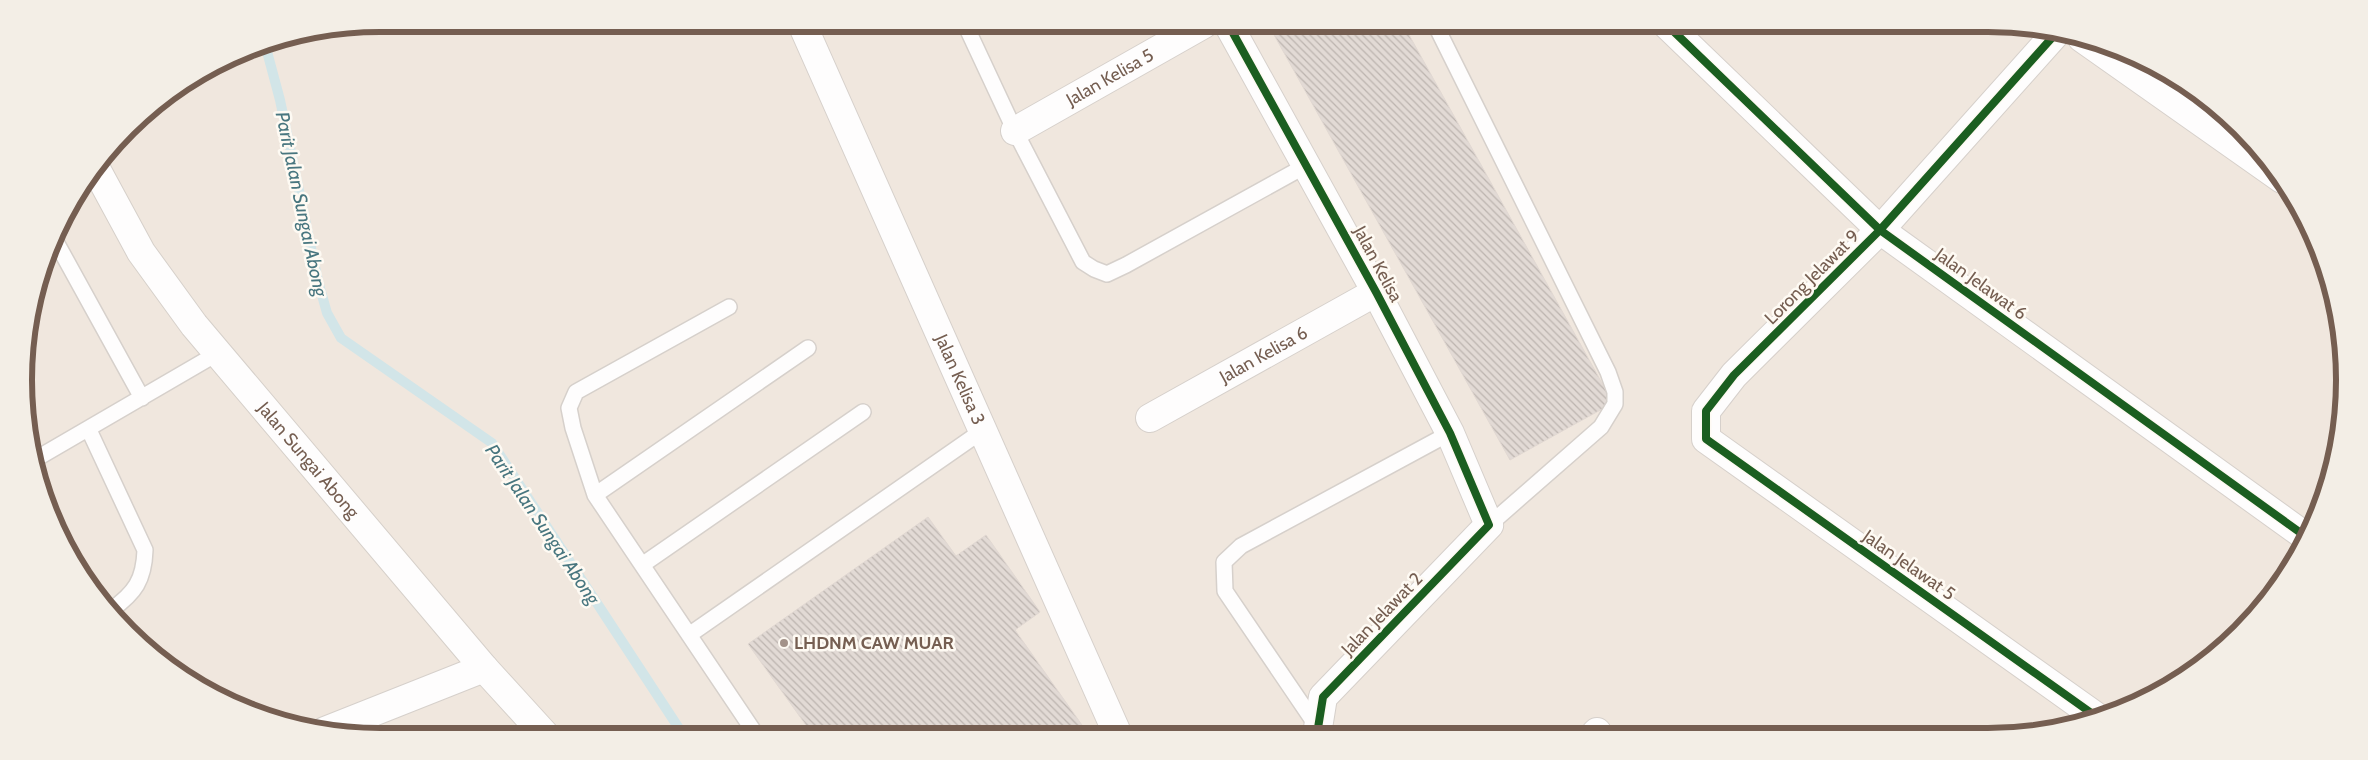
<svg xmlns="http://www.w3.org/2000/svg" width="2368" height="760" font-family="Cabin,sans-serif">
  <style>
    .residential { fill: #f0e7de }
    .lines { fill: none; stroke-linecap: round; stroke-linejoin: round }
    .stream { stroke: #d2e5e8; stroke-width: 10 }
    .building { fill: url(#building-back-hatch); stroke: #e1d8d2 }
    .lane-casing { stroke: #d6d0cb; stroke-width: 18 }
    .street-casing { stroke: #d6d0cb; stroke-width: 30 }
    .secondary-casing { stroke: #d6d0ca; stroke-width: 30 }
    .lane { stroke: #fefdfd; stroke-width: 15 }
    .street { stroke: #fefdfd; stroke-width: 28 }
    .secondary { stroke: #fefdfd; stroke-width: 28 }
    .cycleway-casing { stroke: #fefaf3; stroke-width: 11 }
    .cycleway { stroke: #1b5e20; stroke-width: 8 }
    .poi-dot { fill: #a39289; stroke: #fefaf3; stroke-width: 2 }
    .labels { text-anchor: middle; stroke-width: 5; stroke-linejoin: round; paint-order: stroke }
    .street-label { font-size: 18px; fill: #755e51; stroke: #fefaf3 }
    .poi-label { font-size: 18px; font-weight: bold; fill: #755e51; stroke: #fefaf3; text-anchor: start }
    .water-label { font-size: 19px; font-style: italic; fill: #48767f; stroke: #fefaf3 }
    .rim { fill: none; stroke: #755e51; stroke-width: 6 }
  </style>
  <defs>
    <pattern id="building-back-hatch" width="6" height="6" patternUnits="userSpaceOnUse" patternTransform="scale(1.25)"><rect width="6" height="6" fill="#e2dad5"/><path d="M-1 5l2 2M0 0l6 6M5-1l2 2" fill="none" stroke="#bcb4af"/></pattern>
  </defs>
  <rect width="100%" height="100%" fill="#f8f4f0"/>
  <!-- residential -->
  <path class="residential" d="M380 24H1988L2058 31 2125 51 2186 84 2240 128 2284 182 2317 244 2337 311 2344 380 2337 450 2297 558 2223 648 2145 700 2035 733 380 736 310 729 243 709 182 676 97 597 60 537 36 472 25 404 27 334 61 222 98 163 145 112 244 51 311 31Z"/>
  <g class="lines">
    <!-- stream -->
    <path class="stream" d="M265 44 280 100 318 281 327 313 341 338 492 443 684 736"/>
  </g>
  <!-- building -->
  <path class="building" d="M1268 24H1403L1613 403 1510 460Z
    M928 517 956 556 986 535 1040 612 1015 630 1089 735H813L748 644Z"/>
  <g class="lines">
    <defs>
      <path id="lane" d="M965 24 1015 131 1083 262 1094 269 1107 274 1126 265 1307 165
        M1435 24 1608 372 1615 392V404L1601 427 1489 525
        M55 240 142 398
        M729 307 576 392 569 408 573 428 595 495 757 736
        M89 430 145 550C144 580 135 593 111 610
        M34 460 218 353
        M595 495 808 348
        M642 565 863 412
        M689 635 982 431
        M1318 728 1225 591 1224 562 1241 546 1450 433"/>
      <g id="street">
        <path id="s1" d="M802 24 1118 735"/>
        <path d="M1228 24 1376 292 1450 433 1489 525 1323 697 1318 728 1320 734"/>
        <path d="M1666 24 1880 230 2305 536"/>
        <path d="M2058 31 1880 230 1734 375 1706 411V439L2094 715"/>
        <path d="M2082 38 2282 179"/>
        <path id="s2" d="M1015 131 1204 24"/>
        <path id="s3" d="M1150 418 1376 292"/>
        <path d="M325 731 484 668"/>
        <path d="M1595 734 1597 732"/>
      </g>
      <g id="secondary">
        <path id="s4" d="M95 167 141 252 194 325 484 668 546 736"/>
      </g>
    </defs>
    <!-- lane casing -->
    <use href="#lane" class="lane-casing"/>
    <!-- street casing -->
    <use href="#street" class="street-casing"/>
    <!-- secondary casing -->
    <use href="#secondary" class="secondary-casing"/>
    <!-- lane -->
    <use href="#lane" class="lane"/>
    <!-- street -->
    <use href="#street" class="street"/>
    <!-- secondary -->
    <use href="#secondary" class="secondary"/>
    <defs>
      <path id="cycleway" d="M1228 24 1376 292 1450 433 1489 525 1323 697 1318 728 1320 734
        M1666 24 1880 230 2305 536
        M2058 31 1880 230 1734 375 1706 411V439L2094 715"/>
    </defs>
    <!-- cycleway casing -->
    <use href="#cycleway" class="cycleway-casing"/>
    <!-- cycleway -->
    <use href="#cycleway" class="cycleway"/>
  </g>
  <!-- markers -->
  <circle class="poi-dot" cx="784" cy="643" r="5"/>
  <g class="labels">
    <!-- street labels -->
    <g class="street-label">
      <text dy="6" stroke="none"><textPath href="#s2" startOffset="109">Jalan Kelisa 5</textPath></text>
      <text transform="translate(1378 264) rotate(62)" y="6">Jalan Kelisa</text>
      <text transform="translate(1812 277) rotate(-45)" y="6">Lorong Jelawat 9</text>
      <text transform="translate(1981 284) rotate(36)" y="6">Jalan Jelawat 6</text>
      <text dy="6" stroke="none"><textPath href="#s3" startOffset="130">Jalan Kelisa 6</textPath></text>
      <text dy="6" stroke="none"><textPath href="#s1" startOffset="389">Jalan Kelisa 3</textPath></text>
      <text dy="6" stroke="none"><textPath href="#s4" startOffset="364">Jalan Sungai Abong</textPath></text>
      <text transform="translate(1909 565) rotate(35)" y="6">Jalan Jelawat 5</text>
      <text transform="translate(1382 614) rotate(-46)" y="6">Jalan Jelawat 2</text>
    </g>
    <!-- poi labels -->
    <g class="poi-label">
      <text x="794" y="649">LHDNM CAW MUAR</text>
    </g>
    <!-- water labels -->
    <g class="water-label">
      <text transform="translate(302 204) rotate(78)" y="7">Parit Jalan Sungai Abong</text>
      <text transform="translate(543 524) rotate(56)" y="7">Parit Jalan Sungai Abong</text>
    </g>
  </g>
  <!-- crop -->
  <path d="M0 0H2368V760H0ZM380 32H1988A348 348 0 0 1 2336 380V380A348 348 0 0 1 1988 728H380A348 348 0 0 1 32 380V380A348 348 0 0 1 380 32Z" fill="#f3eee6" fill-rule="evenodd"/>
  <path class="rim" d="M380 32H1988A348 348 0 0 1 2336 380V380A348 348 0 0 1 1988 728H380A348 348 0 0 1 32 380V380A348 348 0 0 1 380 32Z"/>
</svg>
